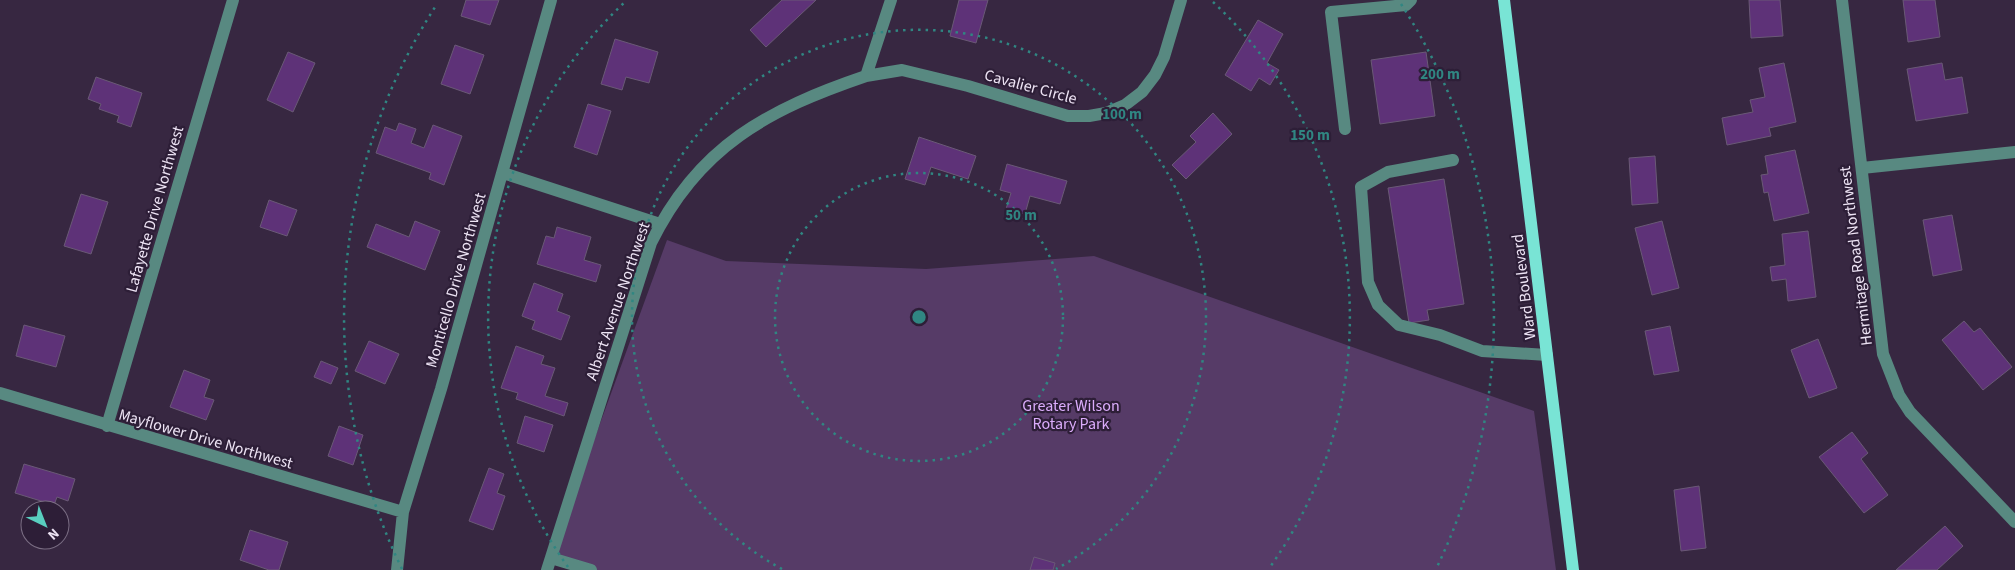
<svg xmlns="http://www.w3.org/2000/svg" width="2015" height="570" font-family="'Source Sans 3',sans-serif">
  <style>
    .green { fill: #563b67 }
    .building { fill: #5e3278; stroke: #6a5976 }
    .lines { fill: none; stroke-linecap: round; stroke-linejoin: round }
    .minor { stroke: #588981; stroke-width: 12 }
    .major { stroke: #79e4d5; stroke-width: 12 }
    .ring { fill: none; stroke: #308682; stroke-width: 2.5; stroke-dasharray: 2.5 5 }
    .labels { text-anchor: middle; stroke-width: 4.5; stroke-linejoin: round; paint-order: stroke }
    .street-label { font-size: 16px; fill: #ede3f4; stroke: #2d1e37 }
    .park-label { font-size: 16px; fill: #dbacfb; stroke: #2d1e37 }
    .centre { fill: #308682; stroke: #2d1e37; stroke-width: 2.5 }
    .ring-label { font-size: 15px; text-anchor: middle; font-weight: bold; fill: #308682; stroke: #2d1e37; stroke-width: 4.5; stroke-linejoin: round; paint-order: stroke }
  </style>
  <rect width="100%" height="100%" fill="#372741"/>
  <!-- green -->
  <path class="green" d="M667 240 726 261 926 269 1094 256 1534 411 1556 570H594L551 558Z"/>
  <!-- building -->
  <path class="building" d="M466 0H499L490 25 461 16Z
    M782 0H816L766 47 750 30Z
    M959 0H988L976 43 950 36Z
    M1749 0H1780L1783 36 1751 38Z
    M1903 0H1935L1940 37 1908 42Z
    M1258 20 1283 34 1267 63 1279 70 1270 85 1259 78 1251 91 1225 75Z
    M615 39 658 52 649 83 626 77 622 90 601 84Z
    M455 45 484 55 470 94 441 84Z
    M288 52 315 63 293 112 267 100Z
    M1426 52 1435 116 1380 124 1371 60Z
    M1784 63 1796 122 1769 128 1771 136 1727 145 1722 118 1753 112 1750 100 1765 97 1759 68Z
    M1942 63 1945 80 1962 77 1968 113 1916 121 1907 69Z
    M96 77 142 93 131 127 117 122 119 116 99 109 101 104 88 99Z
    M588 104 611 111 597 155 574 147Z
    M1213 113 1232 134 1186 179 1172 165 1196 142 1190 136Z
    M399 123 416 129 411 143 424 148 433 125 462 136 444 185 429 179 431 173 376 153 385 127 396 131Z
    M919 137 976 156 968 179 931 167 925 185 905 179Z
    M1795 150 1809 213 1774 221 1768 192 1764 193 1761 175 1768 174 1765 156Z
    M1655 156 1658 203 1632 205 1629 158Z
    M1007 164 1067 181 1060 204 1030 196 1025 214 1006 209 1011 193 1000 190Z
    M1444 179 1464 304 1427 310 1429 320 1409 323 1388 188Z
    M81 194 108 202 91 254 64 246Z
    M269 200 297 210 287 236 260 227Z
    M1952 215 1962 270 1933 276 1923 220Z
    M415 221 440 231 425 270 367 247 376 224 409 237Z
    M1662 221 1679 288 1652 295 1635 228Z
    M557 227 591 237 584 260 601 265 596 282 537 264 546 236 554 238Z
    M1808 231 1816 297 1788 301 1786 279 1772 281 1770 267 1785 265 1782 234Z
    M534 283 563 294 557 311 570 316 561 340 532 329 535 321 522 316Z
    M1964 321 1974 332 1980 328 2012 367 1983 390 1942 340Z
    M24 325 65 336 56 367 16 356Z
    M1670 326 1679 371 1654 375 1645 331Z
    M1818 339 1837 388 1809 398 1791 350Z
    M369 341 399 354 385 384 355 371Z
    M516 346 544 356 541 364 555 368 545 396 568 403 564 416 516 399 518 393 501 388Z
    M321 361 338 368 331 384 314 377Z
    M184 370 210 380 204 397 214 400 206 420 170 407Z
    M525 416 553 425 544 452 517 443Z
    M339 426 363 435 353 465 328 456Z
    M1852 432 1868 453 1861 459 1888 495 1864 513 1819 457Z
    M24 464 75 479 68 501 57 497 54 505 15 493Z
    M489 468 504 474 497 493 505 496 493 530 469 521Z
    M1699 486 1706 548 1681 551 1674 490Z
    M1945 526 1963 546 1937 570H1896Z
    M250 530 288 542 279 570H269L240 560Z
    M1034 557 1055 563 1053 570H1030Z"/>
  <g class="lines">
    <!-- minor -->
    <path class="minor" d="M1842 0 1883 354 1899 395 1910 412 2015 522
      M866 76 902 70 968 86 1068 116H1089L1106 113 1125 105 1142 92 1155 75 1164 57 1181 0
      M1345 129 1331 12 1406 5 1411 0
      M1453 160 1388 172 1361 187 1368 282 1378 305 1399 325 1440 335 1482 351 1547 355
      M1862 168 2015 152
      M503 173 660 224
      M0 393 403 512
      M107 426 233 0
      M551 558 591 570
      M397 570 403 512 441 389 551 0
      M547 570 651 243C698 146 769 109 866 76L891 0"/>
    <!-- major -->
    <path class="major" d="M1504 0 1573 570"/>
  </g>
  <!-- distance rings -->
  <g class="ring">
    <circle cx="919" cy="317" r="144"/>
    <path d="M782 569A287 287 0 1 1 1056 569"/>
    <path d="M568 567A431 431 0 0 1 625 2M1213 2A431 431 0 0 1 1270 567"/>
    <path d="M402 569A575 575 0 0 1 437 4M1401 4A575 575 0 0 1 1436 569"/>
  </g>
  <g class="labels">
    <!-- street labels -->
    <g class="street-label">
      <text transform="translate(1031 86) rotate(15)" y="6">Cavalier Circle</text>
      <text transform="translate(154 209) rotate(-74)" y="6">Lafayette Drive Northwest</text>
      <text transform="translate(1855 256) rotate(-97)" y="6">Hermitage Road Northwest</text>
      <text transform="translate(455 280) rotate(-74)" y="6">Monticello Drive Northwest</text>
      <text transform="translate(1523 287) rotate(-97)" y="6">Ward Boulevard</text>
      <text transform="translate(617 301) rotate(-71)" y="6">Albert Avenue Northwest</text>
      <text transform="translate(206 438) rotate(16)" y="6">Mayflower Drive Northwest</text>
    </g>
    <!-- park labels -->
    <g class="park-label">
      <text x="1071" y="411">Greater Wilson<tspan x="1071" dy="18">Rotary Park</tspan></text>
    </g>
  </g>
  <circle cx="919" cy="317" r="8" class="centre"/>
  <g class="ring-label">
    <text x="1440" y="79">200 m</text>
    <text x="1122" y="119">100 m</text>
    <text x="1310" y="140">150 m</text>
    <text x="1021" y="220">50 m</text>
  </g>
  <!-- north arrow -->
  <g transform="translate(45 525) rotate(137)"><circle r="24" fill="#2d1e37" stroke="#7a6d83"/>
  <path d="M0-4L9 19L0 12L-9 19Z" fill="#59cebf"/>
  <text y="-8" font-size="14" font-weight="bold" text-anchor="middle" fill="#ede3f4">N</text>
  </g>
</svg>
